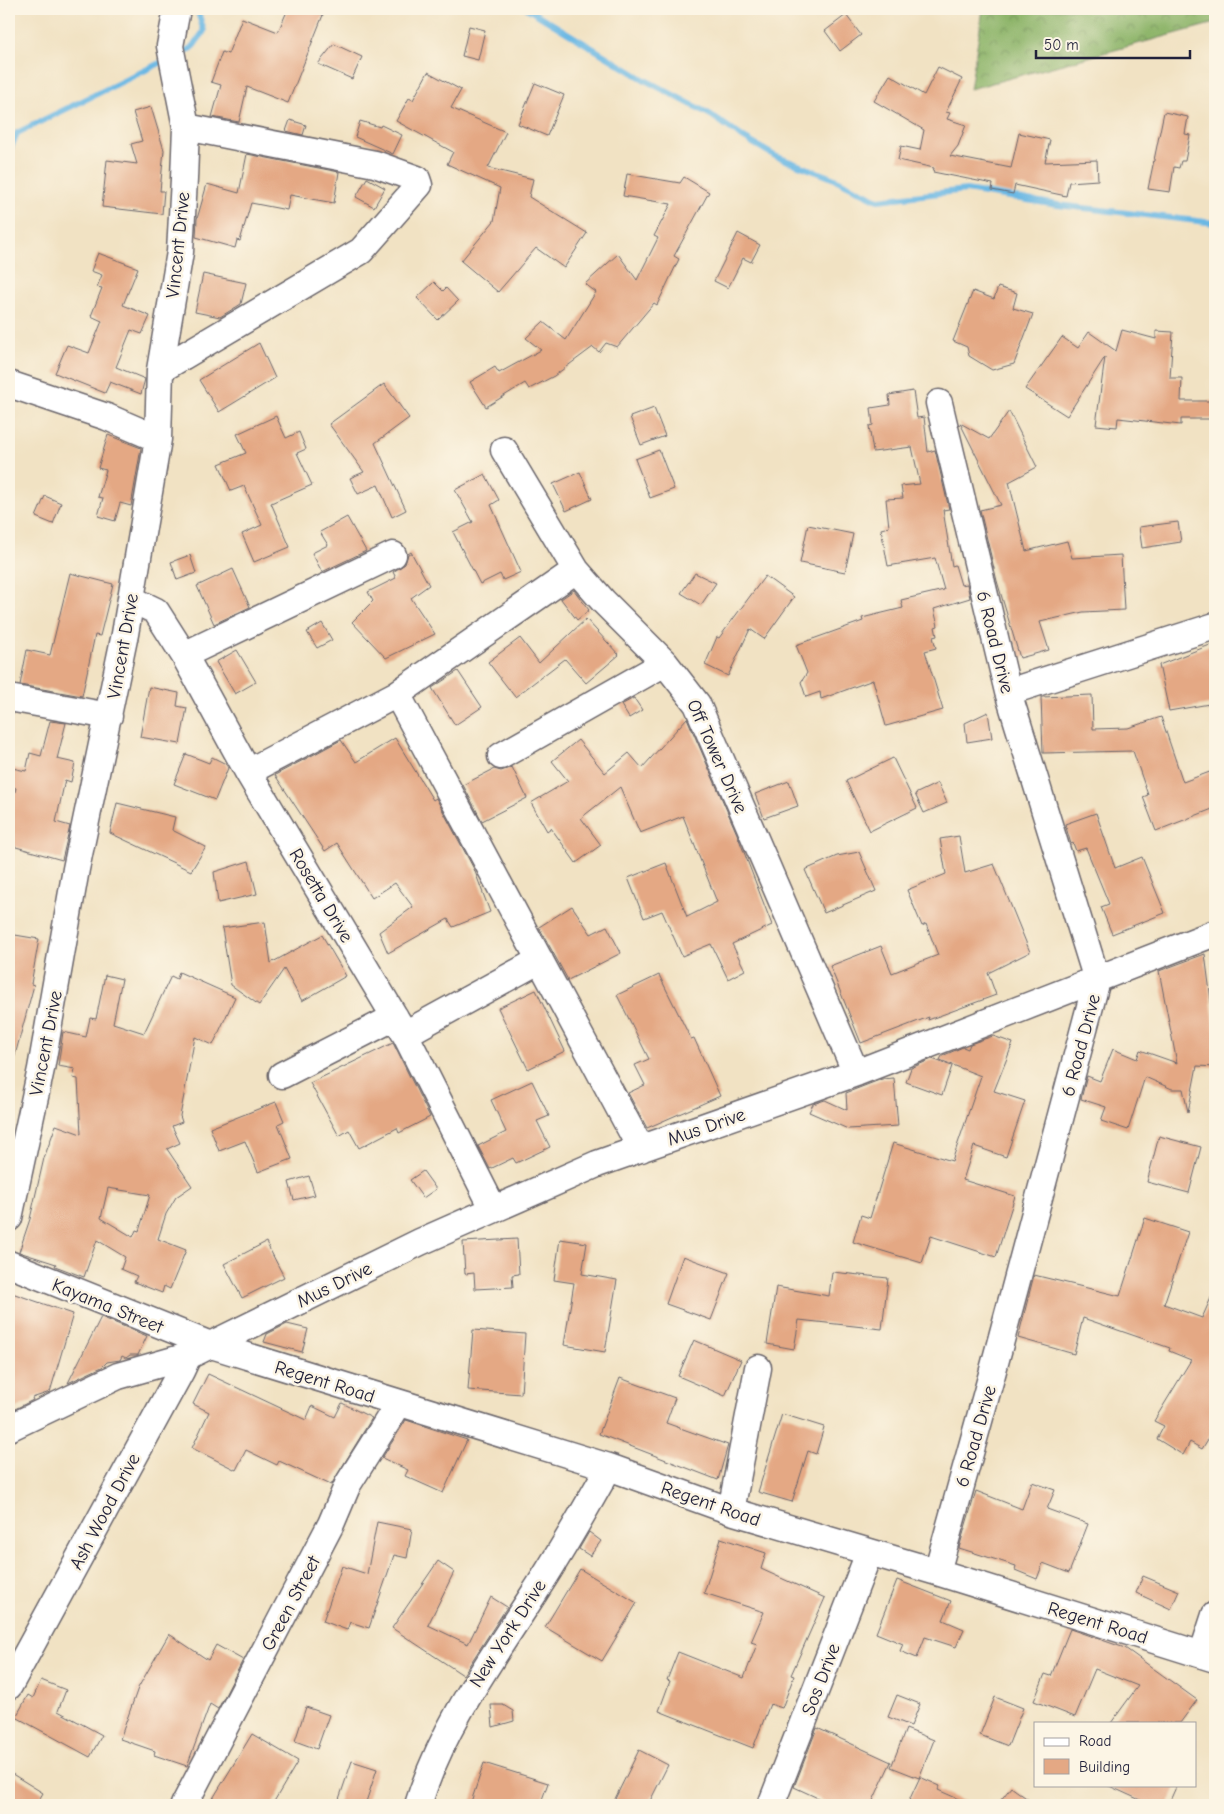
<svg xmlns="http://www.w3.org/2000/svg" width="1224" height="1814" font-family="'Comic Neue',sans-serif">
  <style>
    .forest { fill: url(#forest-crowns); stroke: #586c53 }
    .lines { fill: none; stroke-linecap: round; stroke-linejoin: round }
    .stream { stroke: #6ab8e4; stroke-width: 6 }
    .building { fill: #e4a884; fill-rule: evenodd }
    .minor-casing { stroke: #6a656b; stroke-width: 29 }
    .minor { stroke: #fff; stroke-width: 26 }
    .labels { text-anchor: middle; stroke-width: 5; stroke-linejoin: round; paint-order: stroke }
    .street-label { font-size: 19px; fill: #22223b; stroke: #fcf5e5 }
  </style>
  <defs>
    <pattern id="forest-crowns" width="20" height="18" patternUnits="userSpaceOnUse" patternTransform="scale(1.25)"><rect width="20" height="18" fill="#8eb56b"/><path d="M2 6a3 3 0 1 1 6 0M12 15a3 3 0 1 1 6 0" fill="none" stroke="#749359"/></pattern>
  </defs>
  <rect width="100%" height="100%" fill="#fcf5e5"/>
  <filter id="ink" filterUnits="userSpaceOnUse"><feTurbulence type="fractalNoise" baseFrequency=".02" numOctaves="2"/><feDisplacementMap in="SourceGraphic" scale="10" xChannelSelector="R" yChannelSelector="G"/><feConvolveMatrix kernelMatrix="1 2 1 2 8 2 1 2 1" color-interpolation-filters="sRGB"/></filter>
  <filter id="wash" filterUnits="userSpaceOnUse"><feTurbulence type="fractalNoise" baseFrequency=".0096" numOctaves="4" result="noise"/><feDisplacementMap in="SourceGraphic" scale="20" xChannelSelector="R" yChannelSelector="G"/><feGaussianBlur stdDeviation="1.12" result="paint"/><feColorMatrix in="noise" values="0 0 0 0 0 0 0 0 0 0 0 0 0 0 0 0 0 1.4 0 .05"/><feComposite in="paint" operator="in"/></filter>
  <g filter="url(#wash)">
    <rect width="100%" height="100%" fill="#f1e2c3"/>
    <!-- forest -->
    <path class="forest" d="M983 9H1215V23L970 89Z"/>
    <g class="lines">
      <!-- stream -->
      <path class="stream" d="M528 9 645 80 711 115 744 138 775 156 835 179 878 200 966 190 1058 205 1215 223
        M177 55 192 48 204 31 197 9
        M9 152 17 133 166 60"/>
    </g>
    <g id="blocks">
      <!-- building -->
      <path class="building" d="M288 9H309L323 15 288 103 247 87 239 122 212 117 221 85 211 82 222 52 228 54 242 18 278 32Z
        M846 15 861 35 840 51 825 31Z
        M469 26 485 30 478 60 462 56Z
        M334 44 362 57 352 79 318 64Z
        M938 67 962 79 946 112 950 113 947 119 966 125 958 146 950 156 1011 168 1019 133 1050 140 1045 162 1097 160 1098 180 1069 182 1066 196 1015 185 1013 194 992 190 993 184 933 172 934 168 898 160 901 146 920 150 924 130 874 101 890 75 924 95Z
        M428 72 461 90 451 108 506 132 488 168 533 179 529 197 587 233 564 268 536 248 498 292 461 261 494 221 500 188 447 164 453 152 396 121 409 98 413 100Z
        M535 83 564 95 547 136 518 124Z
        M151 107 164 150 160 191H164L162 214 102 207 107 160 137 164 131 144 142 141 133 112Z
        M1164 112 1188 117 1185 134 1190 135 1185 161H1181L1179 168 1174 167 1170 192 1148 189Z
        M290 120 306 125 303 135 286 131Z
        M360 121 380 127 381 125 402 135 393 154 355 137Z
        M247 154 339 172 334 203 290 195 287 210 251 203 240 241 237 240 235 248 196 237 197 219 207 184 239 193Z
        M627 174 680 183 684 177 709 192 674 256 679 259 657 305 654 303 617 347 606 343 599 352 593 347 554 376 529 389 525 383 486 407 470 382 495 367 499 373 541 350 526 338 543 322 566 340 596 292 585 284 618 254 637 280 658 238 654 236 671 204 623 196Z
        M367 178 385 188 374 207 356 197Z
        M738 233 760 245 751 262 743 258 728 288 714 281Z
        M98 253 138 268 123 305 150 316 142 334 131 330 116 367 145 379 141 394 110 382 105 393 55 373 67 345 89 353 102 321 91 316 102 288 97 287 102 275 91 271Z
        M203 274 246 283 241 304 220 317 195 312Z
        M434 282 443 291 446 288 458 301 438 320 417 298Z
        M998 287 1017 293 1013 308 1033 314 1014 364 992 370 969 356 967 347 953 341 973 291 994 299Z
        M1122 330 1156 339V331L1173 332 1170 378H1182L1181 401H1215V419H1181V425L1118 418 1117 427 1096 425 1105 357 1067 416 1025 389 1062 337 1078 348 1089 332 1116 351Z
        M259 343 275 378 219 412 199 380Z
        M384 384 409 418 375 443 406 510 392 517 378 485 358 494 350 478 364 472 329 424Z
        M913 391 917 418 924 417 928 452 935 450 949 509 943 510 952 566 955 565 961 585 967 584 970 598 934 609 938 626 935 627 937 636 933 637 936 648 925 651 943 710 886 726 873 680 821 699 820 692 806 697 801 682 807 673 796 645 863 621 862 618 903 608 901 600 944 590 935 558 888 566 881 529 889 527 886 499 903 498 901 486 920 484 912 447 873 452 869 426 873 425 871 408 890 405 889 395Z
        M654 408 665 436 641 445 630 417Z
        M1009 411 1037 467 1009 482 1026 551 1067 541 1072 558 1121 555 1124 610 1083 612 1040 622 1049 650 1020 658 997 581 980 510 1001 505 960 423 989 439Z
        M276 416 286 438 299 432 306 449 297 453 312 485 271 503 290 547 254 562 242 534 262 525 244 486 231 491 219 464 246 453 237 434Z
        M108 435 141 448 131 506 120 503 115 521 98 516 103 498 98 497 106 470 98 468Z
        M659 450 674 489 650 498 635 459Z
        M580 472 592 499 566 511 553 484Z
        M485 474 499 500 491 505 521 572 503 580 500 574 480 584 453 532 473 522 455 490Z
        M45 496 61 503 53 524 36 517Z
        M347 517 366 551 322 572 312 553 328 545 320 532Z
        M1178 522 1181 542 1142 548 1139 527Z
        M808 525 853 534 845 572 800 563Z
        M411 552 429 585 411 598 435 634 386 658 352 622 373 601 368 592 396 578 393 572 405 564 408 554Z
        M190 555 196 573 177 580 171 562Z
        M233 569 250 607 214 624 197 586Z
        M70 573 113 584 100 636 95 635 82 696 20 685 27 650 50 655Z
        M695 573 716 583 701 605 681 593Z
        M765 576 794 597 764 639 750 629 728 676 705 665 717 637 719 638Z
        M574 590 589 610 577 620 561 599Z
        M586 619 619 655 586 683 565 659 515 697 488 662 520 638 539 663Z
        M322 623 332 640 317 648 307 632Z
        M1215 643V703L1169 711 1159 665Z
        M237 650 256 682 235 694 216 662Z
        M458 671 482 707 455 725 432 688Z
        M149 687 179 693 177 706 187 708 180 744 140 737Z
        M1092 695 1093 729 1128 728 1161 717 1183 782 1215 770V808L1156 831 1143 797 1148 795 1133 751 1043 753 1041 697Z
        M634 698 642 710 629 718 621 705Z
        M988 712 992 738 967 742 965 723Z
        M687 718 737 834 772 925 732 944 745 970 728 979 711 944 682 956 662 911 644 918 628 878 666 863 687 917 717 902 683 816 640 833 620 787 581 818 601 845 576 863 551 828 547 831 531 803 568 781 552 761 578 740 605 773 629 753 642 768Z
        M50 721 66 723 57 759 75 763 71 782 65 780 56 822 70 826 62 860 9 845V814L16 788 9 786 12 768 26 771 30 753 41 756Z
        M395 738 433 800 436 798 474 869 490 912 453 927 448 919 388 953 379 932 413 907 395 883 372 898 337 843 325 851 275 775 341 740 356 762Z
        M186 754 209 763 212 757 226 764 228 768 215 800 174 784Z
        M893 758 917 808 870 831 846 781Z
        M512 767 527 798 482 821 463 785 494 769 501 771Z
        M789 781 798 806 764 818 755 794Z
        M938 783 947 803 924 813 915 794Z
        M117 803 175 817 172 830 206 847 191 871 110 833Z
        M1096 813 1115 868 1142 857 1165 913 1112 934 1101 907 1109 904 1086 848 1076 851 1073 843 1071 844 1065 824Z
        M959 836 965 873 994 864 1030 952 988 973 996 995 928 1020 929 1017 861 1043 830 966 881 946 892 973 938 955 926 924 922 926 907 890 946 874 940 839Z
        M859 852 876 891 824 913 805 870 837 856Z
        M249 861 257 894 218 903 214 872Z
        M572 906 591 934 607 926 621 953 568 980 539 927Z
        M265 922 271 963 322 935 346 976 302 1001 284 969 259 1005 231 985 222 928Z
        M9 934 39 939 31 984 34 985 14 1059H9Z
        M1205 954 1215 1031V1067L1197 1066 1188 1112 1183 1089H1172L1145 1077 1128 1130 1101 1121 1106 1107 1081 1099 1087 1076 1100 1081 1113 1049 1137 1059 1140 1050 1177 1063 1159 971Z
        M179 972 235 997 213 1045 195 1037 180 1116 182 1122 172 1126 180 1143 167 1149 192 1186 176 1197 166 1214 158 1239 186 1250 170 1289 164 1286 162 1293 134 1282 137 1276 121 1269 125 1257 97 1240 84 1277 55 1266 56 1264 19 1252 30 1219 44 1158 56 1125 81 1134 78 1079 73 1078 75 1069 58 1066 63 1032 86 1037 90 1018 96 1019 105 975 122 979 113 1023 144 1033 171 976 177 979ZM108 1188 150 1195 139 1231 136 1230 133 1237 101 1218Z
        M659 975 691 1039 694 1038 720 1096 647 1128 628 1093 645 1085 635 1065 649 1059 617 995Z
        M536 990 565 1051 528 1069 498 1008Z
        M993 1036 1013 1043 994 1091 1025 1101 1006 1157 974 1146 963 1180 1015 1196 996 1257 931 1236 922 1263 853 1242 861 1215 870 1218 893 1143 952 1161 981 1076 940 1060 942 1056 963 1047 968 1049 970 1044Z
        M393 1043 430 1117 399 1133 397 1128 359 1148 349 1130 339 1136 310 1083Z
        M932 1059 952 1066 942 1095 906 1082 911 1068Z
        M894 1078 898 1126 848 1129 809 1112 813 1104 825 1100 847 1110 846 1093 882 1079Z
        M532 1081 549 1116 537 1121 550 1147 516 1163 513 1158 490 1169 478 1146 506 1132 491 1100Z
        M276 1102 284 1121 278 1124 292 1159 258 1172 245 1141 219 1151 210 1128Z
        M1159 1136 1201 1147 1189 1193 1147 1182Z
        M423 1171 436 1189 423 1198 410 1180Z
        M309 1176 315 1195 294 1200 289 1182Z
        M1145 1218 1188 1232 1164 1304 1202 1318 1215 1289V1428L1202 1449 1190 1442 1183 1455 1157 1439 1164 1426 1154 1421 1191 1360 1169 1351 1170 1348 1083 1318 1074 1354 1018 1338 1034 1275 1120 1296Z
        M517 1239 519 1274 512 1275 513 1287 475 1289 474 1273 465 1274 463 1242Z
        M560 1239 587 1243 582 1274 617 1280 605 1352 564 1345 574 1283 554 1280Z
        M266 1242 284 1277 242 1298 224 1264Z
        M683 1256 729 1273 711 1320 666 1304Z
        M832 1272 888 1278 882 1329 799 1320 794 1349 767 1344 776 1287 829 1296Z
        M9 1292 73 1314 50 1392 32 1398 33 1400 9 1412Z
        M101 1317 147 1336 138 1355H130L126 1358 122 1356 120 1360 107 1362 102 1367 68 1383Z
        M287 1324 308 1329 302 1352 264 1342 267 1334Z
        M473 1330 525 1334 521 1394 468 1390Z
        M694 1340 741 1360 725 1396 678 1376Z
        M208 1374 306 1420 312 1406 335 1417 342 1403 372 1418 331 1485 279 1461 277 1465 246 1450 236 1470 192 1448 209 1412 193 1404Z
        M620 1378 675 1398 666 1423 728 1445 718 1480 599 1434Z
        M782 1414 824 1427 816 1454 808 1451 792 1502 758 1492Z
        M406 1420 467 1440 443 1493 405 1476 408 1470 382 1458Z
        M1032 1482 1055 1490 1047 1509 1088 1524 1069 1573 1043 1563 1037 1579 1015 1570 1016 1566 959 1548 976 1491 1022 1509Z
        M377 1522 412 1529 407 1558 394 1555 369 1628 350 1622 347 1630 323 1621 342 1566 367 1574Z
        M589 1532 601 1541 590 1556 579 1549Z
        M721 1538 766 1553 761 1569 825 1598 791 1675 794 1676 782 1708 770 1704 753 1748 659 1711 670 1681 667 1680 678 1652 744 1678 757 1644 751 1642 764 1612 704 1593Z
        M438 1561 454 1572 428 1625 468 1644 491 1597 507 1607 463 1675 392 1628Z
        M580 1569 637 1603 602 1661 545 1627Z
        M1143 1576 1179 1591 1171 1609 1136 1593Z
        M897 1580 951 1601 943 1620 964 1629 956 1647 925 1637 917 1658 900 1651 903 1644 876 1633Z
        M1070 1629 1125 1648 1197 1700 1180 1723H1111L1138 1686 1095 1669 1075 1717 1034 1701 1045 1674 1051 1676Z
        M169 1634 208 1660 216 1645 243 1660 218 1709 210 1704 187 1766 154 1755 155 1751 120 1739 138 1688Z
        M41 1680 66 1690 58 1711 102 1735 90 1757 16 1717 28 1695 33 1698Z
        M897 1695 920 1704 911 1726 888 1717Z
        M995 1697 1023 1708 1008 1746 980 1735Z
        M491 1705H503L513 1711 514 1721 493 1727Z
        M306 1707 329 1715 317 1749 295 1741Z
        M817 1728 891 1762 871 1805H833L794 1787Z
        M906 1729 934 1740 919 1778 891 1767Z
        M252 1734 298 1761 272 1805H209Z
        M639 1750 668 1765 648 1805H612Z
        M352 1761 377 1769 365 1805H337Z
        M484 1763 548 1783 540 1805H470Z
        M9 1772 43 1793 36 1805H9Z
        M920 1777 940 1786 938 1790 972 1805H907Z
        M1107 1785H1177L1168 1805H1151Z
        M1011 1787 1036 1805H997Z"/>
    </g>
  </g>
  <g filter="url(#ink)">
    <use href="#blocks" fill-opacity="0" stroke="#6a656b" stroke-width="1"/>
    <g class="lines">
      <defs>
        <path id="minor" d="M160 370 361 251 419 185 417 179 375 164 186 127
          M9 384 107 417 158 439
          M504 450 576 570 604 602 665 663 697 704 856 1073
          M131 599 156 611 184 655 248 772 405 1034 493 1208
          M184 655 393 555
          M1008 692 1215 626
          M397 694 641 1149
          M9 698 109 716
          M501 756 665 663
          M248 772 397 694 576 570
          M405 1034 540 960
          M282 1075 395 1017
          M9 1218 41 1069 76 869 125 634 158 439 160 370 180 252 184 179 186 127 170 46 177 9
          M9 1264 208 1344 609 1467 731 1511 937 1572 1215 1659
          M9 1428 118 1376 188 1356 420 1242 597 1164 856 1073 1215 933
          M731 1511 758 1368
          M937 1572 992 1374 1097 980 1008 692 939 403
          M1202 1655 1215 1615
          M9 1686 181 1371 188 1356
          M184 1805 331 1524 348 1484 399 1403
          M418 1805C442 1727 489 1663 533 1595 560 1554 585 1510 609 1467
          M771 1805 869 1553"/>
      </defs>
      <!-- minor casing -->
      <use href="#minor" class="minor-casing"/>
      <!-- minor -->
      <use href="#minor" class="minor"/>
    </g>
  </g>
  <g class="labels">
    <!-- street labels -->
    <g class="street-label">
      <text transform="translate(177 245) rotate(-84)" y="7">Vincent Drive</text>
      <text transform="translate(996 642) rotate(76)" y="7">6 Road Drive</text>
      <text transform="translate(122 646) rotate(-80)" y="7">Vincent Drive</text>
      <text transform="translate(718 756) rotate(66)" y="7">Off Tower Drive</text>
      <text transform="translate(322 895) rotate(59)" y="7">Rosetta Drive</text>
      <text transform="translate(45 1043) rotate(-79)" y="7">Vincent Drive</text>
      <text transform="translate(1080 1045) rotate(-75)" y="7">6 Road Drive</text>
      <text transform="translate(706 1126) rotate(-19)" y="7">Mus Drive</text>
      <text transform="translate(334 1284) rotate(-26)" y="7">Mus Drive</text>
      <text transform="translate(108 1305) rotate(22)" y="7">Kayama Street</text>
      <text transform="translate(325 1381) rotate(17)" y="7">Regent Road</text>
      <text transform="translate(975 1436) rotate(-74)" y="7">6 Road Drive</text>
      <text transform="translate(711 1503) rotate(19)" y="7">Regent Road</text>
      <text transform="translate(104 1511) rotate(-62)" y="7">Ash Wood Drive</text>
      <text transform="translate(290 1603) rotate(-62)" y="7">Green Street</text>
      <text transform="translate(1098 1622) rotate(17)" y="7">Regent Road</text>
      <text transform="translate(507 1633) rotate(-57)" y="7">New York Drive</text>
      <text transform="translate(820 1679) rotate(-69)" y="7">Sos Drive</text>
    </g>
  </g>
  <!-- margin -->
  <rect width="1224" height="1814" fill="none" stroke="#fcf5e5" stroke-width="30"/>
  <!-- legend -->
  <rect x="1034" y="1722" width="162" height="65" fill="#fcf5e5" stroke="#a5a1a1"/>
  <rect x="1044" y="1738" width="25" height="8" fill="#ffffff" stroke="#a5a1a1"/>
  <text x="1079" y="1746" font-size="15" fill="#22223b">Road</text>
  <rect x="1044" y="1759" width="25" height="15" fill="#e4a884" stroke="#a5a1a1"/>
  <text x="1079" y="1772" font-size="15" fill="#22223b">Building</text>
  <!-- scale -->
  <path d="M1036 50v8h154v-8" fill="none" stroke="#22223b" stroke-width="2.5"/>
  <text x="1044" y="50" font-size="15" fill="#22223b" stroke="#fcf5e5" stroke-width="4" paint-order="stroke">50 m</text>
</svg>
